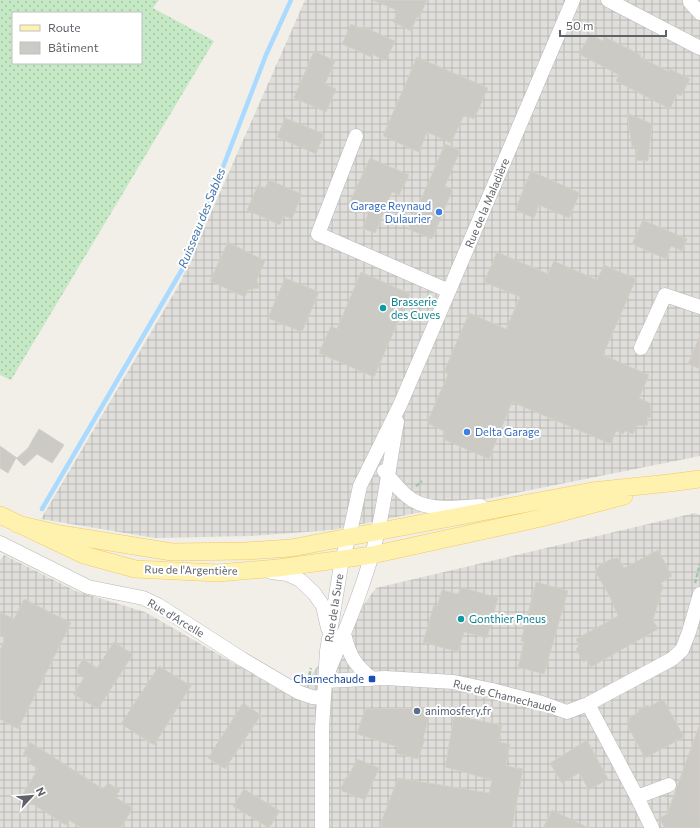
<svg xmlns="http://www.w3.org/2000/svg" width="700" height="828" font-family="Commissioner,sans-serif">
  <style>
    .industrial { fill: url(#industrial-grid) }
    .grass { fill: url(#grass-dots); fill-rule: evenodd }
    .lines { fill: none; stroke-linecap: round; stroke-linejoin: round }
    .stream { stroke: #aadaff; stroke-width: 4.5 }
    .building { fill: #cccac5; stroke: #d6d1c6 }
    .minor-casing { stroke: #b5b8bc; stroke-width: 15 }
    .major-casing { stroke: #f2c960; stroke-width: 18 }
    .path { stroke: #9cc7a9; stroke-width: 2.5; stroke-dasharray: 4 2; stroke-linecap: butt }
    .minor { stroke: #fff; stroke-width: 14 }
    .major { stroke: #fff2af; stroke-width: 17 }
    .shop-dot { fill: #3f7fe0; stroke: #fff; stroke-width: 1.5 }
    .culture-dot { fill: #0f9aa8; stroke: #fff; stroke-width: 1.5 }
    .transit-dot { fill: #1a4fb4; stroke: #fff; stroke-width: 1.5 }
    .service-dot { fill: #5c6f8a; stroke: #fff; stroke-width: 1.5 }
    .labels { text-anchor: middle; stroke-width: 4; stroke-linejoin: round; paint-order: stroke }
    .street-label { font-size: 11px; fill: #5f6368; stroke: #fff }
    .shop-label { font-size: 11px; fill: #366cbe; stroke: #fff; text-anchor: end }
    .culture-label { font-size: 11px; fill: #0d838f; stroke: #fff; text-anchor: start }
    .transit-label { font-size: 11px; fill: #164399; stroke: #fff; text-anchor: end }
    .service-label { font-size: 11px; fill: #4e5e75; stroke: #fff; text-anchor: start }
    .water-label { font-size: 12px; font-style: italic; fill: #4174aa; stroke: #fff }
  </style>
  <defs>
    <pattern id="industrial-grid" width="8" height="8" patternUnits="userSpaceOnUse"><rect width="8" height="8" fill="#e0deda"/><path d="M0 4h8M4 0v8" fill="none" stroke="#b9b8b5"/></pattern>
    <pattern id="grass-dots" width="8" height="8" patternUnits="userSpaceOnUse"><rect width="8" height="8" fill="#c5e8c5"/><path d="M2 2h.1M6 6h.1" fill="none" stroke="#a3c0a4" stroke-width="1.8" stroke-linecap="round"/></pattern>
  </defs>
  <rect width="100%" height="100%" fill="#f1efe8"/>
  <!-- industrial -->
  <path class="industrial" d="M305 0H700V456L332 530 250 536 155 538 41 519 180 283Z
    M695 513 700 515V828H0V560L4 555 76 591 145 612 294 698 376 588Z"/>
  <!-- grass -->
  <path class="grass" d="M0 0H159L153 8 214 41 11 380 0 375ZM13 13H141V63H13Z"/>
  <g class="lines">
    <!-- stream -->
    <path class="stream" d="M42 509 187 261 266 55 291 0"/>
  </g>
  <!-- building -->
  <path class="building" d="M373 0H427L419 18 417 17 411 31 393 22 398 11Z
    M351 24 363 30 364 27 395 41 386 61 372 54 371 57 342 44Z
    M590 34 603 41 605 37 641 55 640 57 669 72 670 69 690 79 681 96 677 94 670 109 616 81 619 75 579 54Z
    M314 51 335 61 325 84 336 89 326 112 294 98Z
    M417 57 488 88 474 119 464 115 451 143 427 132 419 152 383 136Z
    M627 113 652 124 648 161 635 160 637 146 632 147Z
    M285 118 324 134 316 154 277 137Z
    M445 144 460 151 445 186 453 189 432 239 408 229Z
    M370 158 409 175 399 195 392 192 375 233 362 228 368 214 348 206Z
    M531 171 580 193 569 218 539 205 534 218 515 210Z
    M269 180 302 194 292 219 284 216 280 225 247 210 258 185 265 188Z
    M643 220 687 239 682 251 671 246 666 259 632 244Z
    M228 242 265 261 257 280 259 288 248 290 245 297 210 281Z
    M497 252 548 274 554 261 597 280 604 265 636 279 603 355 649 375 639 398 650 403 651 417 647 418 648 425 636 426 633 434 625 431 623 434 616 431 611 444 512 402 489 459 443 439 446 432 427 423 448 374 444 372 469 313 506 329 520 297 484 282Z
    M361 272 410 294 374 377 319 353 331 326 337 329Z
    M285 278 319 292 302 332 268 318Z
    M700 335V369L688 364Z
    M39 429 64 445 52 463 37 454 24 466 16 458 8 473 0 468V446L17 458 28 448Z
    M658 550 672 576 661 583 663 586 653 620 658 629 591 667 587 660 583 662 576 649 579 646 576 639 618 616 610 597 595 571 600 565 611 559 618 558 624 568Z
    M536 582 568 591 544 674 518 667 524 642 521 641Z
    M461 587 498 598 487 638 464 632 458 652 423 642 434 605 437 606 442 590 458 594Z
    M24 599 71 623 18 729 0 719V650L5 638 0 636V612L14 619Z
    M114 642 133 654 98 709 73 694 84 678 75 672 83 659 97 668Z
    M159 666 191 686 154 745 121 724Z
    M663 699 684 737 645 758 626 723 630 721 628 718 639 712 638 710 648 705 649 707Z
    M243 703 261 715 225 769 208 758Z
    M421 708 431 712 423 738 425 739 418 759 395 753 398 747 357 734 365 709Z
    M454 716 502 725 499 742 510 744 506 766 523 769 512 828H381L382 820 398 778 489 793 492 780 445 767Z
    M699 726H700V828H665L659 818 667 814Z
    M587 740 608 779 589 790 579 773 562 783 550 763Z
    M30 742 103 789 108 783 120 790 115 797 133 808 121 828H81L69 820 66 825 21 797 38 769 29 763 31 759 23 754Z
    M357 759 379 768 365 800 340 790 346 777H348Z
    M244 789 280 811 269 828 233 806Z
    M552 810 589 828H543Z"/>
  <g class="lines">
    <defs>
      <path id="minor" d="M608 0 700 48
        M690 0V2L700 13
        M356 136 318 234 449 291
        M641 348 665 295 700 307
        M384 471C391 479 398 489 407 496 426 513 457 507 481 506
        M0 543 88 587 143 598 158 605 242 659 298 692 312 697 324 698
        M271 572 287 574 300 580 314 593 323 606 328 628
        M344 634C350 657 354 664 372 679
        M329 670C348 624 367 579 378 531 386 495 390 459 397 422
        M325 681 385 678 454 682 492 690 542 703 567 712 588 704 672 659 682 650 689 632 700 594
        M588 704 637 797 669 785
        M637 797 652 828
        M322 828V728L327 651 342 559 349 537 360 486 400 405 428 340 573 0"/>
      <path id="major" d="M0 515 84 555 135 569 218 573 278 568 372 555 541 518 624 496
        M17 524 60 534 172 552 246 551 291 548 592 491 669 483 700 479"/>
    </defs>
    <!-- minor casing -->
    <use href="#minor" class="minor-casing"/>
    <!-- major casing -->
    <use href="#major" class="major-casing"/>
    <!-- path -->
    <path class="path" d="M416 486 422 481
      M695 583 700 564
      M308 681 311 668"/>
    <!-- minor -->
    <use href="#minor" class="minor"/>
    <!-- major -->
    <use href="#major" class="major"/>
  </g>
  <!-- markers -->
  <g class="shop-dot">
    <circle cx="439" cy="212" r="4"/>
    <circle cx="467" cy="432" r="4"/>
  </g>
  <g class="culture-dot">
    <circle cx="383" cy="308" r="4"/>
    <circle cx="461" cy="619" r="4"/>
  </g>
  <rect class="transit-dot" x="368" y="675" width="8" height="8" rx="2"/>
  <circle class="service-dot" cx="417" cy="711" r="4"/>
  <g class="labels">
    <!-- street labels -->
    <g class="street-label">
      <text transform="translate(487 203) rotate(-67)" y="4">Rue de la Maladière</text>
      <text transform="translate(191 570) rotate(1)" y="4">Rue de l'Argentière</text>
      <text transform="translate(334 608) rotate(-81)" y="4">Rue de la Sure</text>
      <text transform="translate(176 618) rotate(31)" y="4">Rue d'Arcelle</text>
      <text transform="translate(505 696) rotate(14)" y="4">Rue de Chamechaude</text>
    </g>
    <!-- shop labels -->
    <g class="shop-label">
      <text x="431" y="210">Garage Reynaud<tspan x="431" dy="13">Dulaurier</tspan></text>
      <text x="475" y="436" text-anchor="start">Delta Garage</text>
    </g>
    <!-- culture labels -->
    <g class="culture-label">
      <text x="391" y="306">Brasserie<tspan x="391" dy="13">des Cuves</tspan></text>
      <text x="469" y="623">Gonthier Pneus</text>
    </g>
    <!-- transit labels -->
    <g class="transit-label">
      <text x="364" y="683">Chamechaude</text>
    </g>
    <!-- service labels -->
    <g class="service-label">
      <text x="425" y="715">animosfery.fr</text>
    </g>
    <!-- water labels -->
    <g class="water-label">
      <text transform="translate(202 218) rotate(-68)" y="4">Ruisseau des Sables</text>
    </g>
  </g>
  <!-- legend -->
  <rect x="12" y="12" width="130" height="52" fill="#ffffff" stroke="#bfc1c3"/>
  <rect x="20" y="25" width="20" height="6" fill="#fff2af" stroke="#bfc1c3"/>
  <text x="48" y="32" font-size="12" fill="#5f6368">Route</text>
  <rect x="20" y="42" width="20" height="12" fill="#cccac5" stroke="#bfc1c3"/>
  <text x="48" y="52" font-size="12" fill="#5f6368">Bâtiment</text>
  <!-- north arrow -->
  <g transform="translate(32 796) rotate(64)" stroke="#ffffff" stroke-width="3" paint-order="stroke">
  <path d="M0-3L7 15L0 10L-7 15Z" fill="#5f6368"/>
  <text y="-6" font-size="11" font-weight="bold" text-anchor="middle" fill="#5f6368">N</text>
  </g>
  <!-- scale -->
  <path d="M560 30v6h106v-6" fill="none" stroke="#5f6368" stroke-width="2"/>
  <text x="566" y="30" font-size="12" fill="#5f6368" stroke="#ffffff" stroke-width="3" paint-order="stroke">50 m</text>
</svg>
